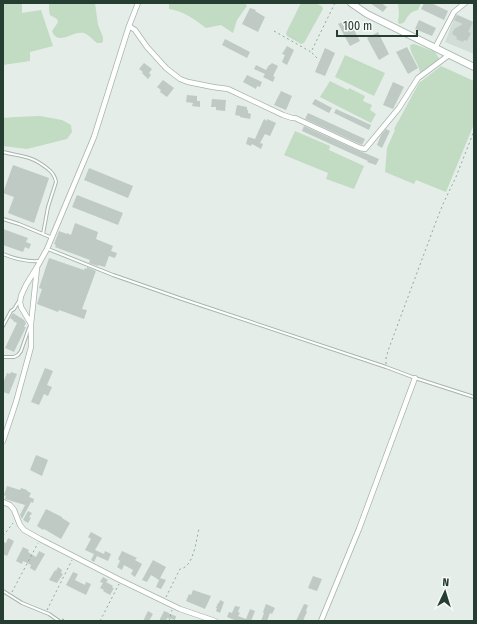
<svg xmlns="http://www.w3.org/2000/svg" width="477" height="624" font-family="'Fira Sans Condensed',sans-serif">
  <style>
    .built { fill: #d3ddd7 }
    .green { fill: #c1dcc3 }
    .building { fill: #becac3 }
    .lines { fill: none; stroke-linecap: round; stroke-linejoin: round }
    .lane-casing { stroke: #a8b5ae; stroke-width: 4 }
    .street-casing { stroke: #a8b5ae; stroke-width: 6 }
    .secondary-casing { stroke: #a5b8ae; stroke-width: 8 }
    .path { stroke: #89ad9b; stroke-width: 1; stroke-dasharray: 2 3; stroke-linecap: butt }
    .lane { stroke: #fff; stroke-width: 2 }
    .street { stroke: #fff; stroke-width: 4.5 }
    .secondary { stroke: #fff; stroke-width: 6 }
  </style>
  <rect width="100%" height="100%" fill="#e5ede8"/>
  <!-- built -->
  <path class="built" d="M456 14 474 22V54L445 42Z"/>
  <!-- green -->
  <path class="green" d="M3 3H22V13L41 10 53 46 30 52V61L3 65Z
    M49 3H95L98 25 103 37V42L101 43H97C93 40 89 35 84 33 72 30 58 47 52 31L58 22 57 19 50 15 49 10Z
    M169 3H245L247 6 237 20 233 33 221 25 206 28C193 18 185 12 169 9Z
    M301 3H315L322 6 323 9 304 43 301 44 287 36 286 33Z
    M398 3H421L418 10C415 11 411 12 409 15 404 20 407 23 399 24L398 22 399 14Z
    M414 44 417 45 435 52 439 58 438 61 421 74 420 73C419 63 410 55 410 45Z
    M345 55 385 73 374 96 335 77Z
    M441 66 474 81V124L446 192 416 180 414 184 385 172 387 148 395 130 394 129 419 83Z
    M330 81 348 90 349 88 365 96 363 101 372 105 370 110 376 114 371 123 320 97Z
    M40 116 62 120 71 125 72 132 67 139 27 149 3 146V118L15 117Z
    M295 131 330 146 329 150 364 166 354 189 326 179 328 173 284 155Z"/>
  <!-- building -->
  <path class="building" d="M370 3H381L387 7 383 12Z
    M424 3H431L448 11 444 20 421 9Z
    M250 8 256 10 255 11 265 17 258 32 242 24Z
    M457 15 473 22 468 32 471 33 467 41 464 40 463 42 456 39 457 37 452 34 454 29 463 24 454 20Z
    M348 19 360 41 350 46 338 24Z
    M419 20 436 28 432 36 415 29Z
    M378 32 389 54 379 60 367 38Z
    M225 39 250 52 247 58 222 45Z
    M287 46 294 50 287 65 282 62 285 55 282 54Z
    M407 47 418 68 408 74 396 52Z
    M325 48 335 53 325 76 315 72Z
    M144 63 152 69 149 73 151 75 148 79 142 73 143 72 139 69Z
    M272 63 278 66 273 76 275 77 273 82 263 77 265 74 254 69 256 65 266 70 269 65H270Z
    M247 75 262 82 260 87 257 86 256 89 243 82Z
    M163 80 174 88 167 97 160 92 161 90 157 87Z
    M393 82 404 87 393 109 383 105Z
    M281 91 292 96 286 110 274 105Z
    M187 95 197 96V101H200V107L192 106 193 103 186 102Z
    M212 99 226 100 225 111 216 110V107H211Z
    M315 99 332 108 329 113 312 104Z
    M237 105 247 107V110H248V113L251 114 250 119 240 117V116L235 115Z
    M336 109 371 125 369 130 334 113Z
    M308 113 365 139 362 145 305 119Z
    M264 119 267 121V119L276 123 270 136 265 134 260 143 263 144 261 149 252 144 251 146 246 144 248 137 255 139Z
    M304 126 359 151 365 153 379 159 376 165 367 162 368 161 302 131Z
    M386 129 390 131 382 148 377 145 381 135Z
    M13 165 49 178 34 223 8 213 14 197 3 193Z
    M89 168 133 186 128 198 84 180Z
    M77 195 123 213 118 225 72 207Z
    M75 223 98 232 96 239 113 246 111 251 117 253 115 258 109 256 105 267 98 265V266L89 263 90 260 55 247 56 245 54 244 59 231 67 234V233L71 235Z
    M3 229 28 238 26 242 31 244 29 249 25 247 23 252 3 245Z
    M49 258 84 270 85 268 87 269V267L96 271 82 309 87 310 84 319 59 310 58 312 37 304 42 289 39 288Z
    M13 313 24 320 26 323 24 327H26L14 352 5 348 17 323 13 321V320L10 318Z
    M45 368 53 371 47 385 52 387 48 396 44 394 39 405 31 402Z
    M11 372 17 374 9 394 3 392V383L7 373 10 374Z
    M36 455 48 460 42 476 30 470Z
    M7 486 20 490 21 488 27 490V491L31 493 29 497 34 499 33 503 31 502 22 519 20 515 25 505 5 499 6 496 4 495Z
    M46 509 62 517V518L70 523 61 539 44 529 43 530 37 526Z
    M28 511 32 513 29 517 31 518 28 523 23 520Z
    M91 532 102 538 95 550 104 554 105 551 111 554 108 561 97 556 94 562 91 560 94 554 85 550 91 539 88 537Z
    M8 538 14 541 7 556 3 554V542L6 543Z
    M23 547 29 550 28 552 36 557 39 551 45 554 35 571 30 568 31 565 23 561 22 564 16 561Z
    M122 551 137 558 135 560 142 564 135 577 131 574 133 570 124 565 122 570 117 567 120 561 118 559Z
    M153 560 166 567 159 580 151 575 147 582 142 580Z
    M58 567 62 570 61 573 63 574 57 583 49 580 55 570 56 571Z
    M73 572 78 574 75 580 85 585 86 582 91 584 86 595 66 585Z
    M313 576 322 579 317 591 308 588Z
    M103 577 108 580 106 582 113 586 112 588H114L110 595 103 591 104 590 100 588 103 583 100 582Z
    M160 578 166 580 161 589 156 587Z
    M193 590 211 596 205 609 186 601 189 594 191 595Z
    M220 600 224 602 220 613 216 611 217 608H216L218 603H219Z
    M266 604 275 608 272 614 270 613 267 621H261L264 613 263 612Z
    M304 604 308 605 306 611 307 612 305 616 303 621H296Z
    M235 606 240 607 238 612 240 613 238 616 246 619 250 609 255 611 251 621H237L227 617 229 612 232 613Z
    M148 611 153 614 149 621H143Z
    M164 611 169 613V614L176 616 175 620 167 618 166 621H159Z"/>
  <g class="lines">
    <defs>
      <path id="lane" d="M3 152C22 157 31 155 48 169 52 172 55 176 56 182L48 207 43 234
        M3 219 19 224 50 237
        M48 249 113 275 182 299 386 367 415 378 474 397
        M3 254C15 259 26 262 39 261
        M3 326 11 311 14 309 19 301
        M3 357H14L18 355 21 351 29 328
        M3 591 22 603 49 614 59 621"/>
      <path id="street" d="M129 26 135 30 147 47 166 68 180 79 188 82 213 87 228 89 283 115 292 118H295L360 148 365 149 399 108 418 78 449 55
        M435 48 454 12 465 3
        M31 324 37 268
        M3 441 16 402 31 347V324L21 307 20 302 21 296 26 285 37 267 47 249 94 137 129 26 138 3
        M3 502 10 505 14 510 20 525 24 530 40 539 118 579 180 609 215 621
        M321 621 359 529 415 378"/>
      <path id="secondary" d="M351 3 367 14 474 67"/>
    </defs>
    <!-- lane casing -->
    <use href="#lane" class="lane-casing"/>
    <!-- street casing -->
    <use href="#street" class="street-casing"/>
    <!-- secondary casing -->
    <use href="#secondary" class="secondary-casing"/>
    <!-- path -->
    <path class="path" d="M274 31 311 52 335 3
      M312 53 318 59
      M386 364V358L389 348 437 219 443 204 456 177 474 131
      M3 536 13 523
      M12 592 38 543
      M166 597 180 569C194 567 196 540 199 529
      M47 610 72 560
      M62 619 69 621
      M100 621 119 584
      M169 621 172 610"/>
    <!-- lane -->
    <use href="#lane" class="lane"/>
    <!-- street -->
    <use href="#street" class="street"/>
    <!-- secondary -->
    <use href="#secondary" class="secondary"/>
  </g>
  <!-- border -->
  <rect width="477" height="624" fill="none" stroke="#263d32" stroke-width="8"/>
  <!-- north arrow -->
  <g transform="translate(445 592) rotate(4)" stroke="#f6faf7" stroke-width="3" paint-order="stroke">
  <path d="M0-3L7 15L0 10L-7 15Z" fill="#263d32"/>
  <text y="-6" font-size="11" font-weight="bold" text-anchor="middle" fill="#263d32">N</text>
  </g>
  <!-- scale -->
  <path d="M337 30v6h80v-6" fill="none" stroke="#263d32" stroke-width="2"/>
  <text x="343" y="30" font-size="12" fill="#263d32" stroke="#f6faf7" stroke-width="3" paint-order="stroke">100 m</text>
</svg>
